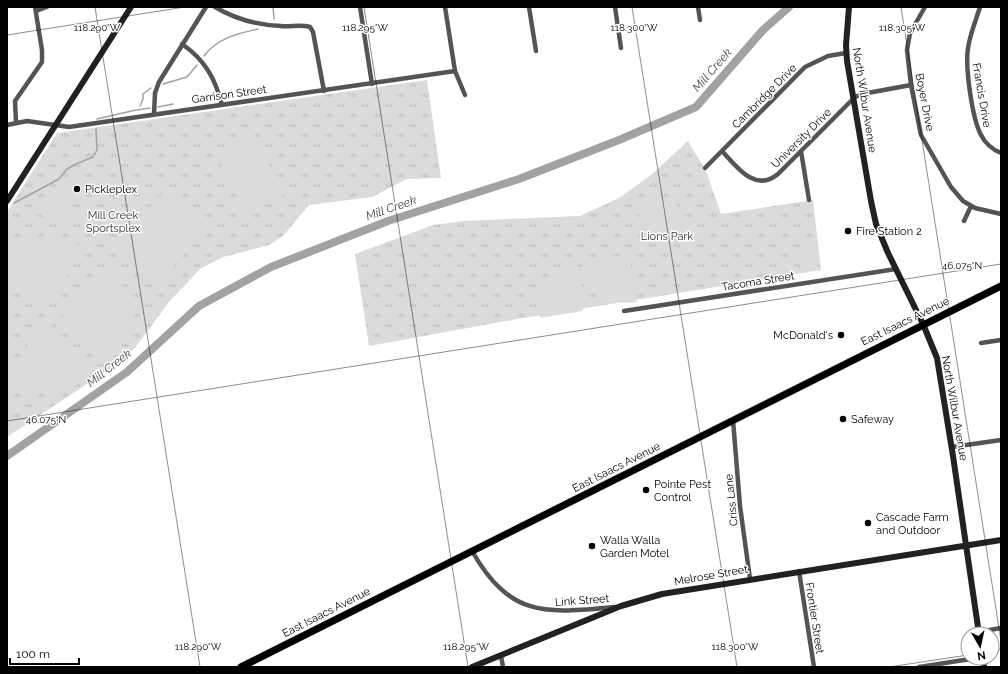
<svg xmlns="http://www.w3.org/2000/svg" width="1008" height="674" font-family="Raleway,sans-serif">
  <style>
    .park { fill: url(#park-tufts) }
    .garden { fill: #dbdbdb }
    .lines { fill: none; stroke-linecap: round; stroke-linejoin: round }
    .stream { stroke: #a2a2a2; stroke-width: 1.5 }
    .river { stroke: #a2a2a2; stroke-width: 8 }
    .primary-casing { stroke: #dbdbdb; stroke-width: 8 }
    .street { stroke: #545454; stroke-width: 4.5 }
    .secondary { stroke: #212121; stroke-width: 6 }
    .primary { stroke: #000; stroke-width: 7 }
    .ticks { fill: none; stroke: #000; stroke-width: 1; stroke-opacity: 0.45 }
    .poi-dot { fill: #000; stroke: #fff; stroke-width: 1.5 }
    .labels { text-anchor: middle; stroke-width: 3; stroke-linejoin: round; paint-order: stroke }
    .street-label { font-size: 11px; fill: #000; stroke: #fff }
    .poi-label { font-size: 11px; fill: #000; stroke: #fff; text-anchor: start }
    .park-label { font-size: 11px; fill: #323232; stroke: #fff }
    .water-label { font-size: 12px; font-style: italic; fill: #434343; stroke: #fff }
    .ticks-label { font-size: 10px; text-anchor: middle; fill: #000; stroke: #fff; stroke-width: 3; stroke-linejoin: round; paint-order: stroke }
  </style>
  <defs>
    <pattern id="park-tufts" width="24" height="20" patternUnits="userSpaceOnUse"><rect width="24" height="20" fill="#dbdbdb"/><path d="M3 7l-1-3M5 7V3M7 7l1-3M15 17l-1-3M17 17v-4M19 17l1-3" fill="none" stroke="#bababa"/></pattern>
  </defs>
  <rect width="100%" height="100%" fill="#fff"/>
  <!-- park -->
  <path class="park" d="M427 80 441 178 407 179 372 197 309 205 283 236 269 245 223 257 200 269 169 302 135 348 111 368 7 437V212L57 133Z
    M688 141 706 171 721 214 813 200 821 270 517 319 369 346 355 254 433 225 463 221 580 216 619 198 651 175Z"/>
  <!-- garden -->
  <path class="garden" d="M255 135 284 195 245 214 216 153Z
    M91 177 93 190 78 192 79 198 63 201 61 187 76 185 75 179Z
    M168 186 211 222 157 285 115 249Z
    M648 196C674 196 689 211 693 236L649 244 644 241 638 198Z
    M57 201V205L71 203 73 216 59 218 58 215 43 217 41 203Z
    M43 236 63 238 81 246 54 302 48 304 7 277V252L25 241Z
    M815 248 818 265 808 266 805 250Z
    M624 255 629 258 637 302C606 306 587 292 582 262Z
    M575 264C579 278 589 297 582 311L540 318C533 291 549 268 575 264Z
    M114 272C135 300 134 337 108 362L63 317V310Z
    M49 324 97 368C74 396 35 400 7 377V375L42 325Z"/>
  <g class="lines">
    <!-- stream -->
    <path class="stream" d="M273 7 274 19
      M204 56C216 39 238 33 258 29
      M163 84 187 77 197 65
      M140 106 143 99V94L151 88
      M158 107 173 104
      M137 110 150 108
      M97 119 136 110
      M14 203 59 179 67 169 76 164 93 157 97 150 96 129"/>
    <!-- river -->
    <path class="river" d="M7 456 127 372 199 306 271 267 388 221 519 179 619 140 696 107 763 30 789 7"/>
    <defs>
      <path id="primary" d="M241 667 1001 286"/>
    </defs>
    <!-- primary casing -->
    <use href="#primary" class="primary-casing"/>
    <!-- street -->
    <path class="street" d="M215 7C235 19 257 25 281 26 290 27 301 24 310 27L313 32 324 91
      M360 7 372 84
      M445 7 455 71 465 95
      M529 7 536 51
      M615 7 621 48
      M698 7 700 20
      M925 7 910 33 907 50 911 85 921 135 951 187 963 201 975 208 1001 214
      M980 7C976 20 970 34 968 48 965 67 972 118 981 135 985 143 993 150 1001 153
      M36 11 47 7
      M182 44C205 60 215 78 222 105
      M154 114 155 93 159 82 206 7
      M16 122 15 101 42 62V50L35 7
      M7 125 27 121 69 127 455 71
      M722 151C737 167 755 193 778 174L855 97 862 94 911 85
      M801 151 809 200
      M705 168 805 67 828 56 846 53
      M964 221 971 206
      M624 311 896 269
      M981 343 1001 340
      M733 420 740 506 750 579
      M952 447 1001 440
      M472 551C511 619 546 613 615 607
      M799 571 814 667
      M979 632 1001 628
      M501 656 503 667
      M919 667 977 658"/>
    <!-- secondary -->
    <path class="secondary" d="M849 7 846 45 847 61 871 201 876 224 888 253 923 324 937 358 953 456 979 634
      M7 201 131 7
      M983 658 984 667
      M472 667 621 606 662 594 1001 540"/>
    <!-- primary -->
    <use href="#primary" class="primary"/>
  </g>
  <!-- ticks -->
  <path class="ticks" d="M95 7 200 667M364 7 468 667M632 7 737 667M901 7 1001 641M7 35 185 7M7 421 1001 264M992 651 1001 649M889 667 968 655"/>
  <!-- markers -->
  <g class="poi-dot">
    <circle cx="77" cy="189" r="4"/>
    <circle cx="848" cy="231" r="4"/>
    <circle cx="841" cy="335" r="4"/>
    <circle cx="843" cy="419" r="4"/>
    <circle cx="646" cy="490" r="4"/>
    <circle cx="868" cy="523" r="4"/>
    <circle cx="592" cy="546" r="4"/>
  </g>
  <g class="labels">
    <!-- street labels -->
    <g class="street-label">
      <text transform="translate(229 94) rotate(-8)" y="4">Garrison Street</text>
      <text transform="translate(982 95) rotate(80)" y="4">Francis Drive</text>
      <text transform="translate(764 96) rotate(-45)" y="4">Cambridge Drive</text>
      <text transform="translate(865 100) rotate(81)" y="4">North Wilbur Avenue</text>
      <text transform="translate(925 102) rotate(79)" y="4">Boyer Drive</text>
      <text transform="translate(801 138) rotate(-45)" y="4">University Drive</text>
      <text transform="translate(758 281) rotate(-9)" y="4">Tacoma Street</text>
      <text transform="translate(905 321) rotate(-26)" y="4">East Isaacs Avenue</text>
      <text transform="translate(955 408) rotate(80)" y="4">North Wilbur Avenue</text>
      <text transform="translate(616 467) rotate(-27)" y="4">East Isaacs Avenue</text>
      <text transform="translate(731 500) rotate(-96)" y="4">Criss Lane</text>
      <text transform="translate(711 575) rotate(-10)" y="4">Melrose Street</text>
      <text transform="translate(582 600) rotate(-4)" y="4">Link Street</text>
      <text transform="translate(326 612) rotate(-27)" y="4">East Isaacs Avenue</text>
      <text transform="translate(815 618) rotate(81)" y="4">Frontier Street</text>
    </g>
    <!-- poi labels -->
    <g class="poi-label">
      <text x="85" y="193">Pickleplex</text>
      <text x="856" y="235">Fire Station 2</text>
      <text x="833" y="339" text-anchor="end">McDonald's</text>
      <text x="851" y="423">Safeway</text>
      <text x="654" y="488">Pointe Pest<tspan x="654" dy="13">Control</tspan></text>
      <text x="876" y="521">Cascade Farm<tspan x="876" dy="13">and Outdoor</tspan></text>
      <text x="600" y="544">Walla Walla<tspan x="600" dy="13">Garden Motel</tspan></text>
    </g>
    <!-- park labels -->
    <g class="park-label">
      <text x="113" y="219">Mill Creek<tspan x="113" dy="13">Sportsplex</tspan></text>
      <text x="667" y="240">Lions Park</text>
    </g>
    <!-- water labels -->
    <g class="water-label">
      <text transform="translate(712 70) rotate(-49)" y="4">Mill Creek</text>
      <text transform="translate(391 208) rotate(-19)" y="4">Mill Creek</text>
      <text transform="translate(109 368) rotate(-38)" y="4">Mill Creek</text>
    </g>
  </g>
  <g class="ticks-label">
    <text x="97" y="31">118.290°W</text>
    <text x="365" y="31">118.295°W</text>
    <text x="634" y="31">118.300°W</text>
    <text x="902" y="31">118.305°W</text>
    <text x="962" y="269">46.075°N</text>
    <text x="46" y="423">46.075°N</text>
    <text x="198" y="650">118.290°W</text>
    <text x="466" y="650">118.295°W</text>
    <text x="735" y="650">118.300°W</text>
  </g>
  <!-- border -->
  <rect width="1008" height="674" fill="none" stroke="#000000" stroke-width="16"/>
  <!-- north arrow -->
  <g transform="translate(980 646) rotate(171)"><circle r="19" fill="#ffffff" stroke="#999999"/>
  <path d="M0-3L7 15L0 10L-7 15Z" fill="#000000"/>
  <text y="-6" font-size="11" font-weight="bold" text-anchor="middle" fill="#000000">N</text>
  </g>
  <!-- scale -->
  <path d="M10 658v6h69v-6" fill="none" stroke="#000000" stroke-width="2"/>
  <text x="16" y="658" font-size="12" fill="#000000" stroke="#ffffff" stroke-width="3" paint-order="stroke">100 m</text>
</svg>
